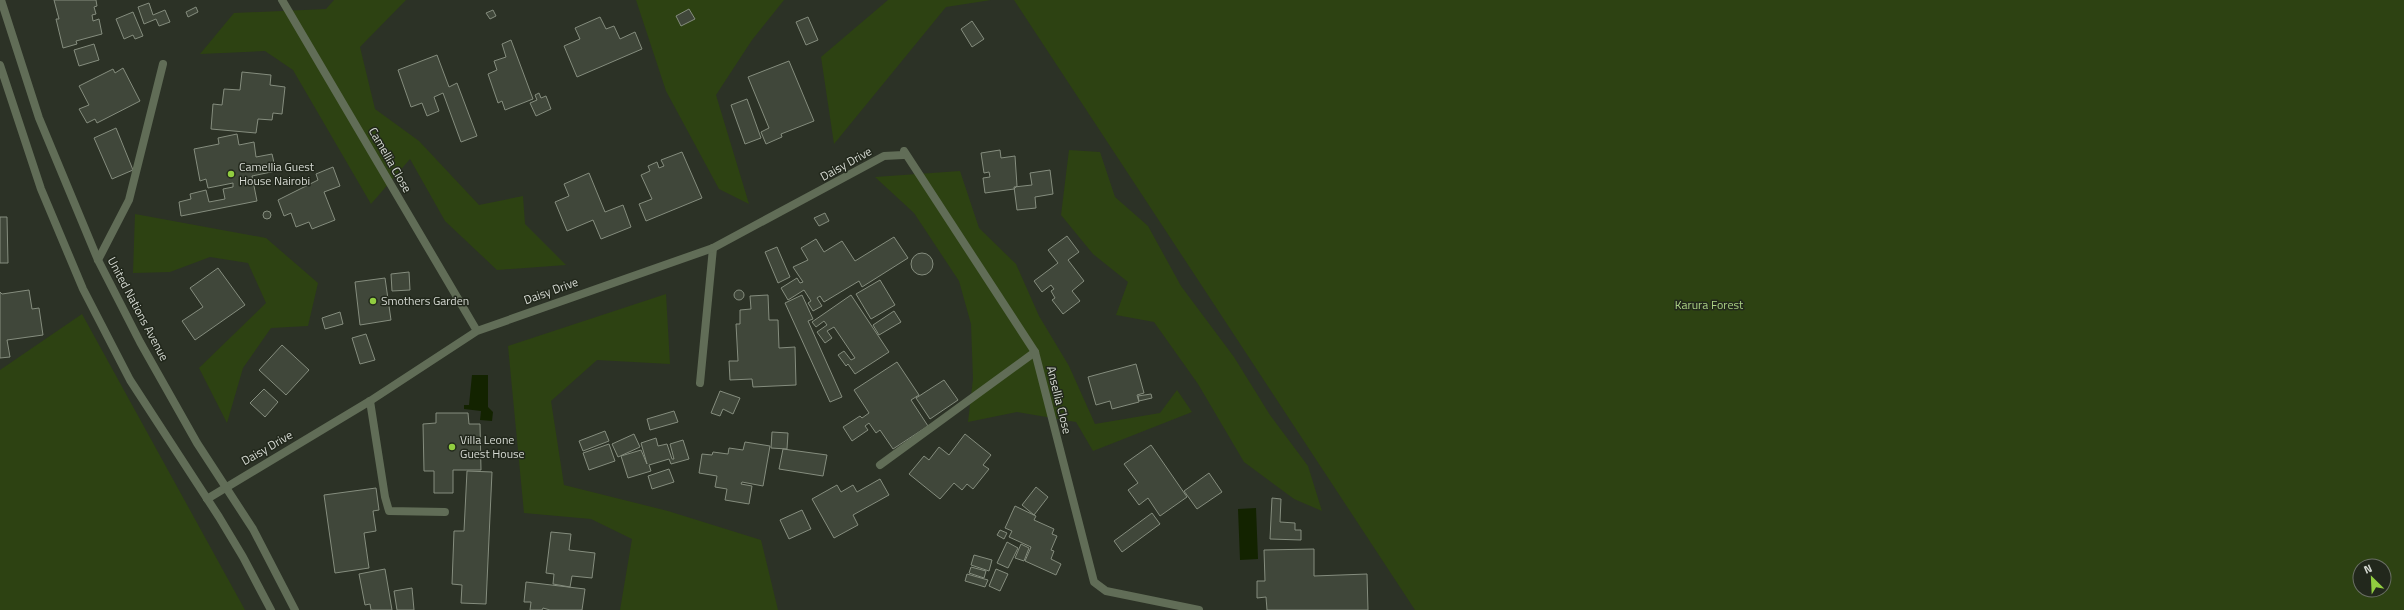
<svg xmlns="http://www.w3.org/2000/svg" width="2404" height="610" font-family="'Titillium Web',sans-serif">
  <style>
    .green { fill: #2d4212; fill-rule: evenodd }
    .water { fill: #132300 }
    .building { fill: #40473a; stroke: #858d7e }
    .lines { fill: none; stroke-linecap: round; stroke-linejoin: round }
    .service { stroke: #616d57; stroke-width: 8 }
    .minor { stroke: #616d57; stroke-width: 8 }
    .tertiary { stroke: #616d57; stroke-width: 8 }
    .poi-dot { fill: #91cd40; stroke: #22281c; stroke-width: 1.5 }
    .labels { text-anchor: middle; stroke-width: 3; stroke-linejoin: round; paint-order: stroke }
    .street-label { font-size: 12px; fill: #d5d9d2; stroke: #22281c }
    .poi-label { font-size: 12px; fill: #d5d9d2; stroke: #22281c; text-anchor: start }
    .park-label { font-size: 12px; fill: #abd184; stroke: #22281c }
  </style>
  <rect width="100%" height="100%" fill="#2c3226"/>
  <!-- green -->
  <path class="green" d="M334 0H406L360 47 375 109 419 141 479 205 523 196 525 224 566 265 497 270 445 221 410 159 371 204 293 70 265 51 200 54 234 13 326 9Z
    M636 0H784L752 40 716 95 749 204 719 189 666 91Z
    M888 0H991L946 7 834 144 821 57Z
    M1014 0H2404V610H1415ZM2360 566H2384V590H2360Z
    M1069 150 1100 152 1115 197 1148 226 1181 286 1234 357 1270 415 1308 466 1322 511 1294 499 1244 462 1198 384 1154 322 1116 315 1128 282 1093 254 1061 215Z
    M960 171 979 228 1016 264 1039 316 1069 366 1095 424 1160 413 1177 390 1192 412 1093 451 1076 422 1017 412 968 422 973 379 971 324 959 281 914 213 875 177Z
    M135 214 266 238 318 283 308 326 271 328 243 368 227 423 199 368 266 303 248 263 210 257 170 272 133 273Z
    M666 294 670 364 597 360 551 401 564 485 668 511 761 540 778 610H620L632 539 591 519 524 513 508 346Z
    M82 314 245 610H0V370Z"/>
  <!-- water -->
  <path class="water" d="M472 375H488V407L493 412 492 421 480 420 481 411 464 409V405H469Z
    M1256 508 1258 559 1240 560 1238 509Z"/>
  <!-- building -->
  <path class="building" d="M54 0H96L97 6 94 7 96 14 92 15 93 21 99 19 102 34 76 41 77 44 63 48 56 19H59Z
    M149 3 153 15 165 10 170 22 159 26 156 19 144 24 138 7Z
    M196 7 198 12 188 17 186 12Z
    M689 9 695 19 681 26 676 16Z
    M493 10 496 16 490 19 486 13Z
    M133 12 143 36 135 39 133 35 124 39 116 19Z
    M600 17 606 29 614 26 620 39 635 32 642 49 577 77 564 46 580 39 575 28Z
    M808 17 818 40 806 45 796 22Z
    M972 21 984 39 972 47 961 29Z
    M511 40 533 99 505 110 502 101 498 103 488 74 497 70 494 61 506 57 502 44Z
    M94 44 99 60 79 66 74 50Z
    M437 55 449 87 457 83 477 136 461 142 443 93 434 97 439 111 427 116 422 103 411 107 398 70Z
    M789 61 814 121 781 134 782 137 766 144 761 132 769 128 748 77Z
    M123 68 140 101 97 123 95 119 87 123 79 109 89 105 79 86 113 69 115 73Z
    M242 72 271 75 270 85 285 87 282 114 273 113 272 120 258 119 256 133 211 129 213 104 222 105 224 89 240 90Z
    M539 93 541 98 546 96 551 109 536 116 530 103 537 100 535 95Z
    M747 99 761 138 745 144 731 105Z
    M116 128 133 170 112 179 94 138Z
    M237 134 239 145 254 142 256 157 272 154 276 171 252 176 257 201 181 216 179 202 191 199 190 194 206 190 209 202 225 199 223 189 233 187V183L208 188 206 179 200 181 194 149 219 144 218 138Z
    M1000 150 1001 158 1015 156 1017 186 1014 189 985 193 983 178 990 177 989 172 984 173 981 153Z
    M682 152 702 198 646 221 639 204 652 199 641 175 650 171 648 166 657 162 659 168 664 166 661 160Z
    M333 167 340 186 324 192 335 220 312 229 309 222 296 227 291 213 284 216 278 200 318 180 316 174Z
    M1050 170 1053 194 1035 197 1036 208 1017 210 1014 187 1032 185 1030 173Z
    M589 173 605 212 623 205 631 227 601 239 593 220 567 231 555 202 569 196 564 184Z
    M263 215a4 4 0 1 1 8 0a4 4 0 1 1-8 0Z
    M825 213 829 221 819 226 814 218Z
    M0 217H7L8 263H0Z
    M1067 236 1079 252 1068 260 1084 281 1072 291 1080 301 1063 314 1052 300 1055 298 1051 291 1054 289 1051 285 1042 292 1034 281 1058 263 1048 250Z
    M894 237 908 258 862 287 859 281 824 302 820 296 817 298 822 306 813 311 808 303 811 301 804 290 788 300 781 288 797 278 800 283 803 282 793 267 808 260 801 248 816 239 824 252 842 241 855 261Z
    M777 247 790 277 778 283 765 252Z
    M911 264a11 11 0 1 1 22 0a11 11 0 1 1-22 0Z
    M218 268 245 305 195 340 182 321 203 307 190 288Z
    M409 272 410 290 392 291 391 274Z
    M385 278 391 320 360 325 355 282Z
    M880 280 895 305 871 319 856 294Z
    M29 290 32 309 39 308 43 335 7 340 10 357 0 358V292L2 294Z
    M734 295a5 5 0 1 1 10 0a5 5 0 1 1-10 0Z
    M768 295 769 320H778L779 348 795 347 796 385 753 387 752 379 730 380 729 361H738L736 324H740V310L751 309 750 296Z
    M802 295 813 319 808 321 842 397 830 402 785 303Z
    M851 295 889 352 855 374 848 364 846 366 838 355 844 351 851 360 855 358 834 327 827 331 832 338 825 343 817 332 827 325 824 321 816 327 812 322Z
    M894 311 901 322 879 335 873 325Z
    M340 312 343 324 325 329 322 318Z
    M366 334 375 360 360 364 352 338Z
    M282 345 309 370 286 395 259 370Z
    M897 362 919 395 911 400 928 426 893 449 880 430 876 433 869 423 865 426 868 430 852 441 843 427 860 416 862 418 869 413 854 390Z
    M1136 364 1144 393 1137 395 1139 402 1112 409 1110 401 1096 405 1088 377Z
    M944 380 958 400 930 419 916 398Z
    M264 389 278 402 265 417 250 403Z
    M720 391 740 398 733 414 723 409 720 416 711 413Z
    M1151 394 1152 398 1139 401 1138 396Z
    M674 411 678 422 650 430 647 419Z
    M436 413H468L469 424H480L481 470H453V493H434V471H424L423 424 436 423Z
    M605 431 609 441 583 451 579 441Z
    M772 432 788 433 787 449 771 448Z
    M634 434 640 447 618 457 612 444Z
    M965 434 991 455 983 465 989 469 973 489 967 484 962 490 954 483 940 499 909 474 924 456 929 460 939 447 949 455Z
    M656 438 658 446 667 444 672 459H674L670 444 683 440 689 459 671 464 669 459 649 465 651 471 628 478 621 456 641 450 647 464 641 443Z
    M745 442 770 446 763 486 742 482 741 484 752 486 749 504 725 500 727 489 715 487 717 476 699 473 702 454 712 455 713 452 728 454 729 448 743 450Z
    M609 444 615 461 589 470 583 453Z
    M1151 445 1187 497 1160 516 1148 498 1139 505 1128 490 1138 483 1124 464Z
    M783 449 827 455 823 476 779 469Z
    M669 469 674 482 652 489 648 476Z
    M467 471 492 472 486 604 461 603 462 585 452 584 454 531H464Z
    M1209 473 1222 492 1197 509 1184 491Z
    M880 479 889 495 853 515 858 525 834 538 812 499 837 485 841 492 853 485 857 492Z
    M1036 487 1048 497 1034 515 1022 505Z
    M376 488 379 510 373 511 376 531 364 533 369 568 335 573 324 495Z
    M1272 498 1281 499 1280 522 1295 523V530H1301V540L1270 539Z
    M1015 506 1036 516 1034 520 1054 529 1052 534 1057 536 1051 550 1054 551 1051 559 1061 564 1056 575 1025 561 1031 547 1009 537 1012 531 1005 528Z
    M802 510 811 529 789 539 780 520Z
    M1152 513 1160 524 1122 552 1114 541Z
    M1000 530 1007 533 1004 539 997 535Z
    M551 532 571 534 569 550 595 553 592 578 572 576 570 587 553 584 554 574 546 573Z
    M1007 542 1018 548 1008 568 997 563Z
    M1021 544 1029 548 1024 561 1015 558Z
    M1314 549V576L1367 574 1368 610H1267L1266 597 1257 598V581H1265L1264 550Z
    M974 555 992 560 989 571 971 565Z
    M971 567 986 571 984 578 969 573Z
    M385 569 392 610H371L370 604 365 605 359 574Z
    M996 569 1008 574 1000 591 989 586Z
    M967 574 988 580 985 587 965 581Z
    M526 582 585 589 582 610H550L543 608 542 610H530L531 602H524Z
    M412 588 414 610H397L394 591Z"/>
  <g class="lines">
    <!-- service -->
    <path class="service" d="M98 260 129 200 163 64
      M700 383 713 248
      M370 401 385 497 389 511 445 512
      M880 465 1035 352"/>
    <!-- minor -->
    <path class="minor" d="M282 0 477 331
      M207 499 370 401 477 331 713 248 884 156 903 155 904 151 1035 352 1094 582 1106 591 1199 610"/>
    <!-- tertiary -->
    <path class="tertiary" d="M1 0 39 118 98 260 140 342 197 443 253 529 295 610
      M0 65 41 189 83 289 130 380 219 517 243 557 271 610"/>
  </g>
  <!-- markers -->
  <g class="poi-dot">
    <circle cx="231" cy="174" r="4"/>
    <circle cx="373" cy="301" r="4"/>
    <circle cx="452" cy="447" r="4"/>
  </g>
  <g class="labels">
    <!-- street labels -->
    <g class="street-label">
      <text transform="translate(390 160) rotate(60)" y="4">Camellia Close</text>
      <text transform="translate(846 164) rotate(-29)" y="4">Daisy Drive</text>
      <text transform="translate(551 291) rotate(-20)" y="4">Daisy Drive</text>
      <text transform="translate(138 309) rotate(62)" y="4">United Nations Avenue</text>
      <text transform="translate(1059 400) rotate(76)" y="4">Ansellia Close</text>
      <text transform="translate(267 448) rotate(-30)" y="4">Daisy Drive</text>
    </g>
    <!-- poi labels -->
    <g class="poi-label">
      <text x="239" y="171">Camellia Guest<tspan x="239" dy="14">House Nairobi</tspan></text>
      <text x="381" y="305">Smothers Garden</text>
      <text x="460" y="444">Villa Leone<tspan x="460" dy="14">Guest House</tspan></text>
    </g>
    <!-- park labels -->
    <g class="park-label">
      <text x="1709" y="309">Karura Forest</text>
    </g>
  </g>
  <!-- north arrow -->
  <g transform="translate(2372 578) rotate(336)"><circle r="19" fill="#22281c" stroke="#6a6f65"/>
  <path d="M0-3L7 15L0 10L-7 15Z" fill="#91cd40"/>
  <text y="-6" font-size="11" font-weight="bold" text-anchor="middle" fill="#d5d9d2">N</text>
  </g>
</svg>
